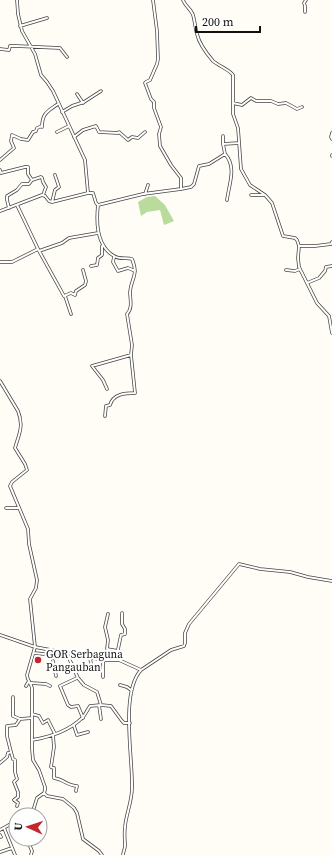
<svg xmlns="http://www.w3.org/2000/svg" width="332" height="855" font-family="'Source Serif 4',serif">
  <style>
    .forest { fill: #b9dc9c }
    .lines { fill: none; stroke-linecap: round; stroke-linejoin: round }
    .minor-casing { stroke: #444; stroke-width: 3.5 }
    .minor { stroke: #fff; stroke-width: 2 }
    .poi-dot { fill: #c4262e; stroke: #fff; stroke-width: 1.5 }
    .labels { text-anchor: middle; stroke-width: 4; stroke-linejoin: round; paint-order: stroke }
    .poi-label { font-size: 11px; fill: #111; stroke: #fff; text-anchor: start }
  </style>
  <rect width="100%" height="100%" fill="#fffdf5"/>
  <!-- forest -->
  <path class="forest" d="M155 196 165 205 174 221 164 225 160 210 147 212 141 216 138 202 147 197Z"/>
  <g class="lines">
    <defs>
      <path id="minor" d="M153 0 157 31 158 59 157 64 150 80 146 82 145 83 151 99 154 102V108L161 127 159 134 160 146 171 165 181 178V189
        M183 0C185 6 191 9 193 15 195 21 195 28 197 34 199 43 207 54 213 61 219 66 230 70 233 75V114L238 128 241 169 250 185 265 195 272 203 283 236 295 238 297 240 299 246 298 258 299 267 317 303 329 316 332 333
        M305 12V6L304 3 306 0
        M20 26 47 18
        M0 49 9 50 10 46H16L60 48 67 57
        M77 94 83 103
        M233 103 242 105 251 98 256 101H271L278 104 286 103 297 109 302 107
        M62 112 72 106 84 102 101 91
        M42 127C42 113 48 111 58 104
        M57 132 69 126
        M332 133 331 137 332 139
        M223 136V144
        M74 137 83 130 96 126 99 132 118 133 119 132 128 140 132 137 138 138 145 132
        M225 154C237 167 229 184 227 200
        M332 155V156
        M0 160 14 148 11 141 12 135 21 139 28 140 33 132 36 131 37 128 42 126
        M0 170 1 173 25 167H28V174L32 180
        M88 193H93L96 203 98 205 143 194 181 189 191 187 194 184 199 166 209 164 225 154 223 144 239 143
        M145 194 148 185
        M251 195H264
        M52 202 55 190 59 187 55 175
        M17 205 38 249
        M98 205C96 223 97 246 114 256 120 260 127 257 132 259 139 276 131 278 130 292 130 299 133 308 127 314L132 345 131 355 135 393C125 393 113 394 110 405L106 406 105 416
        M9 208 7 200V196L17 190 22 184H29L32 180 41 177 42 178 43 182 46 187 43 195
        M0 211 42 195 45 196 49 201 52 202 88 193 85 160 53 91 47 82 41 75 35 54 22 31 18 14 17 0
        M299 246H315L331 244 332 242
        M39 251 62 243 69 238 98 233
        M114 257 113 262 118 271 128 268 135 271
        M0 262H12L38 249 64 296 71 293 75 295 76 291 85 285 86 281 83 270
        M91 266 97 265 98 258 102 255V246H104
        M286 270 295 271 300 269
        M307 283 319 278 325 271 326 267 332 266
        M65 296 71 314
        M0 381 18 411C24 426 19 434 15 448L25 464 27 470 12 482 10 486 28 529 29 544 37 580 36 588 30 599 35 647 27 675C27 680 31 683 32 688V749L33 760 39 770 45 787V790L44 793 37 798 33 811 27 815
        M107 389 103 380 92 366 131 355
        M6 508H19
        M108 614 105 627 108 640 107 649 118 651
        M0 635 35 647 77 655 104 660H119L141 670 171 650 184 646 185 643V633L189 624 239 564 260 569 290 572 308 577 332 581
        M34 653 44 654
        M90 658 92 669
        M116 659 121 635 125 634V629L122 624V613
        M103 660V677
        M53 661 56 676
        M55 671 72 664
        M77 678 60 686 68 705 71 707 78 706 83 718
        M31 683 46 684 50 686
        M120 685 127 687 131 690
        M26 686 29 681
        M13 697V716L20 719
        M99 705 101 719
        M101 705 111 706 122 721 124 723H130
        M32 714 39 716 43 723 48 720 55 734
        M74 726 77 735 88 732
        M53 735 54 747 51 767 54 768V778C63 779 68 786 77 786L76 791
        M32 740C50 737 67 732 81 719 85 716 87 710 90 706L101 705 97 692 84 685 78 678 67 654
        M11 752 13 759 15 760V772L17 779 14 782 18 792V797L14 800 18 803 17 806
        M0 763 7 757 8 753 11 752 7 736V726L16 725 20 719 32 718
        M44 793 47 796 63 799 74 808 77 813 83 839 99 851 102 855
        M13 823 15 828
        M4 828 15 855
        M0 830 16 821
        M0 835 1 837
        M27 839 32 851 31 855
        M0 852 12 848
        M123 855C123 852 125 849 125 846 125 840 124 834 125 827 126 814 132 802 132 788 133 758 120 693 141 670"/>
    </defs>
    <!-- minor casing -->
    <use href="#minor" class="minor-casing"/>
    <!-- minor -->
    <use href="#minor" class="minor"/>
  </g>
  <!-- markers -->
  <circle class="poi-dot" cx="38" cy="660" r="4"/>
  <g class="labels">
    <!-- poi labels -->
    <g class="poi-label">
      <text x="46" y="658">GOR Serbaguna<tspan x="46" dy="13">Pangauban</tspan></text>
    </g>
  </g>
  <!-- north arrow -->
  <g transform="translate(28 827) rotate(273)"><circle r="19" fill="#ffffff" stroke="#a0a0a0"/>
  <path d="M0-3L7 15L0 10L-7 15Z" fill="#c4262e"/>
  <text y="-6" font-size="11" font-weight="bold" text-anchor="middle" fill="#111111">U</text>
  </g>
  <!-- scale -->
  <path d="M196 26v6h64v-6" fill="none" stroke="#111111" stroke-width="2"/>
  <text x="202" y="26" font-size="12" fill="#111111" stroke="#ffffff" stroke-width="3" paint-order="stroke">200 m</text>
</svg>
